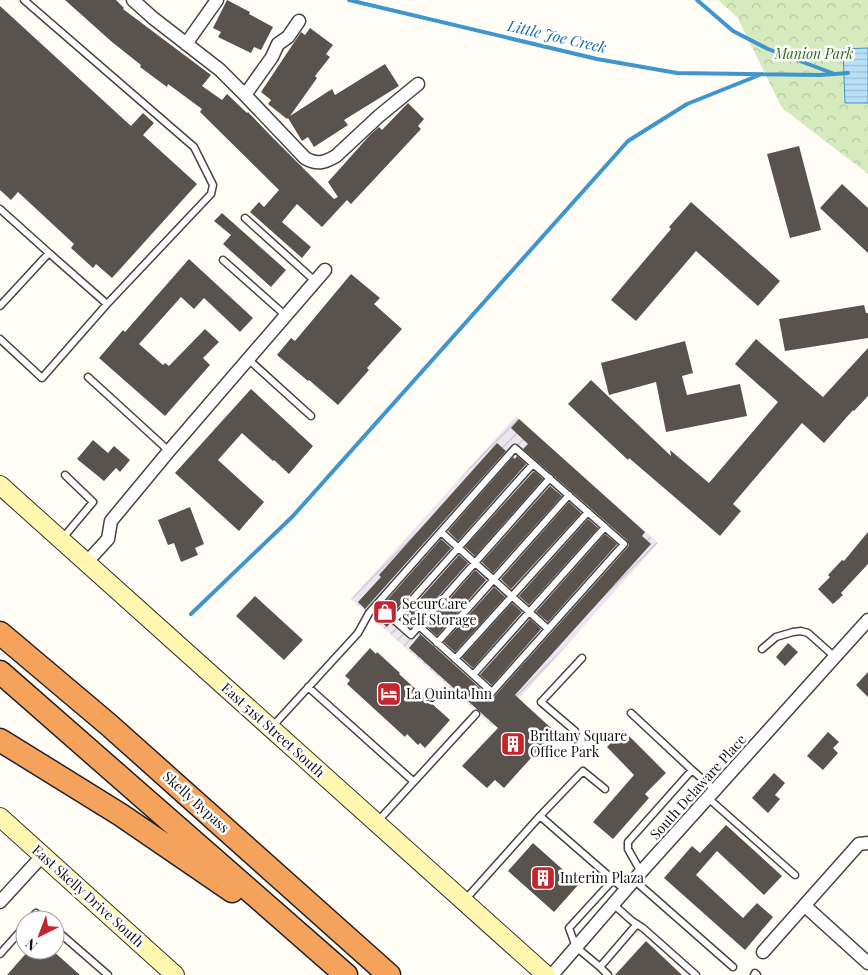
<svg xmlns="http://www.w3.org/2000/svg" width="868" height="975" font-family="'Playfair Display',serif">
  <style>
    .industrial { fill: url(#industrial-furrows) }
    .park { fill: url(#park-crowns) }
    .water { fill: url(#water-rules); stroke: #3f96cf }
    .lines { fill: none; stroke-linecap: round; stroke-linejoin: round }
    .stream { stroke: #3f96cf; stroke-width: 4 }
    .building { fill: #5a524d }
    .service-casing { stroke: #444; stroke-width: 9 }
    .minor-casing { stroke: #444; stroke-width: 15 }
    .secondary-casing { stroke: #333; stroke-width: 20 }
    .motorway-casing { stroke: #222; stroke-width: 25 }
    .service { stroke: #fff; stroke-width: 6 }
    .minor { stroke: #fff; stroke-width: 12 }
    .secondary { stroke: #fff6b0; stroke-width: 18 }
    .motorway { stroke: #f5a25d; stroke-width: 22 }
    .labels { text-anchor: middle; stroke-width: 5; stroke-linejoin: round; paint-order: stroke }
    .park-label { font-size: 14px; font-style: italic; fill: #2f6b1f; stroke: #fff }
    .poi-label { font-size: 14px; fill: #111; stroke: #fff; text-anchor: start }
    .street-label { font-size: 14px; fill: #111; stroke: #fff }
    .water-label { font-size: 15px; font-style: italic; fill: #1768a6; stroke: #fff }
  </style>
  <defs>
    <pattern id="industrial-furrows" width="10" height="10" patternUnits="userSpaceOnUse" patternTransform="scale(1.25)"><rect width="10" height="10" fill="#eee6ef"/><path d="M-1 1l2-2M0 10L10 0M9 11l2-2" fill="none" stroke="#cbc4cc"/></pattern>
    <pattern id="park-crowns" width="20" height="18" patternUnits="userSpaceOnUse" patternTransform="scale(1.25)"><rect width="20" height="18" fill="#d5ebbd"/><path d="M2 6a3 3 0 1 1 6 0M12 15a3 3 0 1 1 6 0" fill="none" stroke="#b6c8a1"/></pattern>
    <pattern id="water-rules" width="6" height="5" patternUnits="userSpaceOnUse" patternTransform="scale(1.25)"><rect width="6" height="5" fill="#b9e0f7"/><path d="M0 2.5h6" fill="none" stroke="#9ebfd3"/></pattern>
  </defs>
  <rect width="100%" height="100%" fill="#fffdf5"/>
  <!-- industrial -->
  <path class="industrial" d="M516 416 658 543 494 727 351 599Z"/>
  <!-- park -->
  <path class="park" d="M718 0H868V174L782 108 737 17Z"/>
  <!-- water -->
  <path class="water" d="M868 48V103H845L843 49Z"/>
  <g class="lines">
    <!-- stream -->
    <path class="stream" d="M349 0 597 59 677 73 820 75 848 73
      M697 0 733 31 768 49 832 73
      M191 614 293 516 628 141 687 104 762 74"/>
  </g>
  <!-- building -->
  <path class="building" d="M65 0H116L124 8 123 9 211 75 202 86 222 100 227 94 247 113 248 112 273 138 334 199 338 197 328 182 370 135 379 127 382 130 408 103 424 119 418 126 421 129 351 204 347 200 322 227 297 204 282 222 311 247 302 258 250 212 259 202 264 207 279 190 200 112 202 109 168 84 167 87 140 67 141 65 112 42Z
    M227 0 250 12 249 14 273 27 261 50 254 47 251 53 218 37 221 32 213 28Z
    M0 6 131 126 143 113 154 123 143 135 197 184 112 278 96 264 93 268 71 248 74 244 18 192 11 200 0 190Z
    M310 28 333 45 326 54 330 57 315 76 317 78 290 116 332 89 335 95 385 64 399 86 344 120 348 125 314 147 308 137 302 141 288 118 287 119 268 104 271 100 261 92 301 32 305 35Z
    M799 146 821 230 790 238 767 154Z
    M842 184 868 208V253L820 208Z
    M691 202 780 281 758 306 696 251 636 321 611 300 671 229 669 227Z
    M222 213 286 270 271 287 223 244 231 235 214 221Z
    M189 259 253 318 240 332 204 298 194 309 181 297 139 344 163 365 165 363 169 366 205 329 219 342 203 358 210 365 165 416 99 358 123 330 125 332Z
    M351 274 380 298 374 304 402 329 367 368 369 370 338 405 309 380 308 381 277 355 291 338 295 341Z
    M864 305 866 313H868V338L785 351 779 319Z
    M756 339 823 397 868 348V396L854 411 853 410 824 443 802 423 733 504 741 511 720 536 629 458 628 460 568 404 591 380 671 456 670 450 709 483 778 402 735 364Z
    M685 341 693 373 682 376 687 395 740 384 747 416 666 432 656 382 609 395 601 363Z
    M251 389 313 446 289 474 274 460 273 461 242 433 218 460 264 502 239 531 175 473Z
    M519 419 645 532 642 536 651 544 515 695 551 728 546 733 550 737 504 788 495 780 487 788 462 766 498 728 409 648 420 635 419 634V633L489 696 494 697 628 547 629 545 627 540 523 449 528 444 511 428Z
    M93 440 108 453 114 446 130 460 120 472 116 468 104 481 77 459Z
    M497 443 506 451 365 609 358 602 381 577 379 575Z
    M517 456 526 464 458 541 448 531 513 457 515 459Z
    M534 471 543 479 475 556 465 547Z
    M550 486 562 496 493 573 482 562Z
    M569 502 581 513 511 589 501 579Z
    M190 507 204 544 195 548 198 555 181 562 174 543 168 545 158 520Z
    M588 519 598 528 529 605 519 596Z
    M868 532V564L841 593 843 595 833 604 818 589 830 577 828 575 842 560 844 561Z
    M605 534 617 544 548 622 536 612Z
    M441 539 451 548 390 617 389 619 390 623 387 627 374 615Z
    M459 555 468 563 411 627 402 619Z
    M475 570 486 580 437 636 426 626Z
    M494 587 505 597 455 652 444 642Z
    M255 596 303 640 284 660 236 616Z
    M512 603 522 612 473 668 462 658Z
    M530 619 541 629 492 685 480 675Z
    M788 643 798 652 785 666 776 657Z
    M370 648 376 654 377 652 400 673 399 674 450 720 425 748 420 743 418 745 407 734 405 737 347 684 350 680 345 676Z
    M868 672V697L856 685Z
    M623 730 666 773 645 794 649 798 613 839 593 822 634 775 607 747Z
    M828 732 839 742 833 748 838 753 823 770 807 756Z
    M774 773 785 783 775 795 780 799 768 813 752 798Z
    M726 825 782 876 764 895 717 851 696 875 743 918 757 903 773 917 745 950 664 878 692 846 700 853Z
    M533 843 579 884 554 912 508 871Z
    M646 941 682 975H615Z
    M29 950H52L80 975H7Z"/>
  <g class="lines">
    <defs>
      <path id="service" d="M0 209 49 253
        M245 218 315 281
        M223 260 285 315
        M0 306 49 253 107 304 211 194 213 185 194 147 24 0
        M0 339 42 378 107 304
        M248 359 311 416
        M88 377 169 451
        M533 464 394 620 411 635 550 478
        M441 532 548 629
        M62 539 93 502 65 475
        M437 643 569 495
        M762 649 776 637 793 632 801 631 808 633 835 657
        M455 659 588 512
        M473 675 605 527
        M308 687 413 781
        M631 713 692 770 715 790
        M271 728 358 633 369 613 515 448 624 544 492 692 419 626
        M575 731 541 702 582 658
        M605 789 583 771 540 816 625 890
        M708 798 795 875
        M377 822 476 714
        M641 872 628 849V842L692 770
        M613 880 569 928 576 947 600 967 637 924
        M634 880 733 967
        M464 901 540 816
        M613 904 632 921 643 928 696 975
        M30 920 36 913 45 920
        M55 929 108 975
        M0 954 25 926
        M600 967 608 975
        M754 975 755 973 757 975"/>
      <path id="minor" d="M133 0 153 18 220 70 245 95 305 158C317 165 324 163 336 156L379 116 418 84
        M186 44 217 0
        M245 95 272 57 278 44 288 37 299 21
        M86 563 108 539 111 521 169 451 325 270
        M0 902 43 855
        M805 906 868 963
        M763 952 859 844 868 843
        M552 975 641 872 868 620"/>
      <path id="secondary" d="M0 485 546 975
        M0 817 175 975"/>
      <path id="motorway" d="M0 633 109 725 389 975
        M0 672 346 975
        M0 740 121 815 232 891"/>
    </defs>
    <!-- service casing -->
    <use href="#service" class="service-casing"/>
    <!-- minor casing -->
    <use href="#minor" class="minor-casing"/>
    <!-- secondary casing -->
    <use href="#secondary" class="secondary-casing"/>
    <!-- motorway casing -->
    <use href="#motorway" class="motorway-casing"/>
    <!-- service -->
    <use href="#service" class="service"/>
    <!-- minor -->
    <use href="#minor" class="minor"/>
    <!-- secondary -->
    <use href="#secondary" class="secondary"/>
    <!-- motorway -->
    <use href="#motorway" class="motorway"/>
  </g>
  <!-- icons -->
  <defs>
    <symbol id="shop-square" viewBox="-11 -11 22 22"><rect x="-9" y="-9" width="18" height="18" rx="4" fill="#c4262e" stroke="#fff"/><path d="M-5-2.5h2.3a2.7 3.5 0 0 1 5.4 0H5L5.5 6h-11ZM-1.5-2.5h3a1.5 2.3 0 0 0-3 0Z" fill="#fff"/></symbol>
    <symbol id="hotel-square" viewBox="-11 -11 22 22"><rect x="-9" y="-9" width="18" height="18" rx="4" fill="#c4262e" stroke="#fff"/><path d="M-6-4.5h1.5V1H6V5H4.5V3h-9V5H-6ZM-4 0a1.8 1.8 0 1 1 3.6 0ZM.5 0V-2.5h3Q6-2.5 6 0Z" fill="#fff"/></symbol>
    <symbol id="building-square" viewBox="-11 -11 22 22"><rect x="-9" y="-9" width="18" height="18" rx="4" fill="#c4262e" stroke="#fff"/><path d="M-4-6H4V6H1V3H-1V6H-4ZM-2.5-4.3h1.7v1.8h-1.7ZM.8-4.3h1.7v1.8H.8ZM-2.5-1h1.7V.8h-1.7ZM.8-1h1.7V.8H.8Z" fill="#fff"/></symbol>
  </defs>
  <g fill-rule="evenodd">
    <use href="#shop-square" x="371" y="598" width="28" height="28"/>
    <use href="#hotel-square" x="375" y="680" width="28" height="28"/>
    <use href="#building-square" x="499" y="730" width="28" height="28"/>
    <use href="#building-square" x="529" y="864" width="28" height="28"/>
  </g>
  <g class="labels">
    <!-- park labels -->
    <g class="park-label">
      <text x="814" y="59">Manion Park</text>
    </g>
    <!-- poi labels -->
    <g class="poi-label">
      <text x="402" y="609">SecurCare<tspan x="402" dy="16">Self Storage</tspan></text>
      <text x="406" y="699">La Quinta Inn</text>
      <text x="530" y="741">Brittany Square<tspan x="530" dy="16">Office Park</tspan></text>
      <text x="560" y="883">Interim Plaza</text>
    </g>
    <!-- street labels -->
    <g class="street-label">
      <text transform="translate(273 730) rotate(42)" y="5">East 51st Street South</text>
      <text transform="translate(698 787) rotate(-48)" y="5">South Delaware Place</text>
      <text transform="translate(196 802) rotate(42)" y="5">Skelly Bypass</text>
      <text transform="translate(88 896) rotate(42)" y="5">East Skelly Drive South</text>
    </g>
    <!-- water labels -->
    <g class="water-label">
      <text transform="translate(557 37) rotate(13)" y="5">Little Joe Creek</text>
    </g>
  </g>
  <!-- north arrow -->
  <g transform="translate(40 935) rotate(222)"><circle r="24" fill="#ffffff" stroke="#a0a0a0"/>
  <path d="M0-4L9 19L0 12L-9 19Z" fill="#c4262e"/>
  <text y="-8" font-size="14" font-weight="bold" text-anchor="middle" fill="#111111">N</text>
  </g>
</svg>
